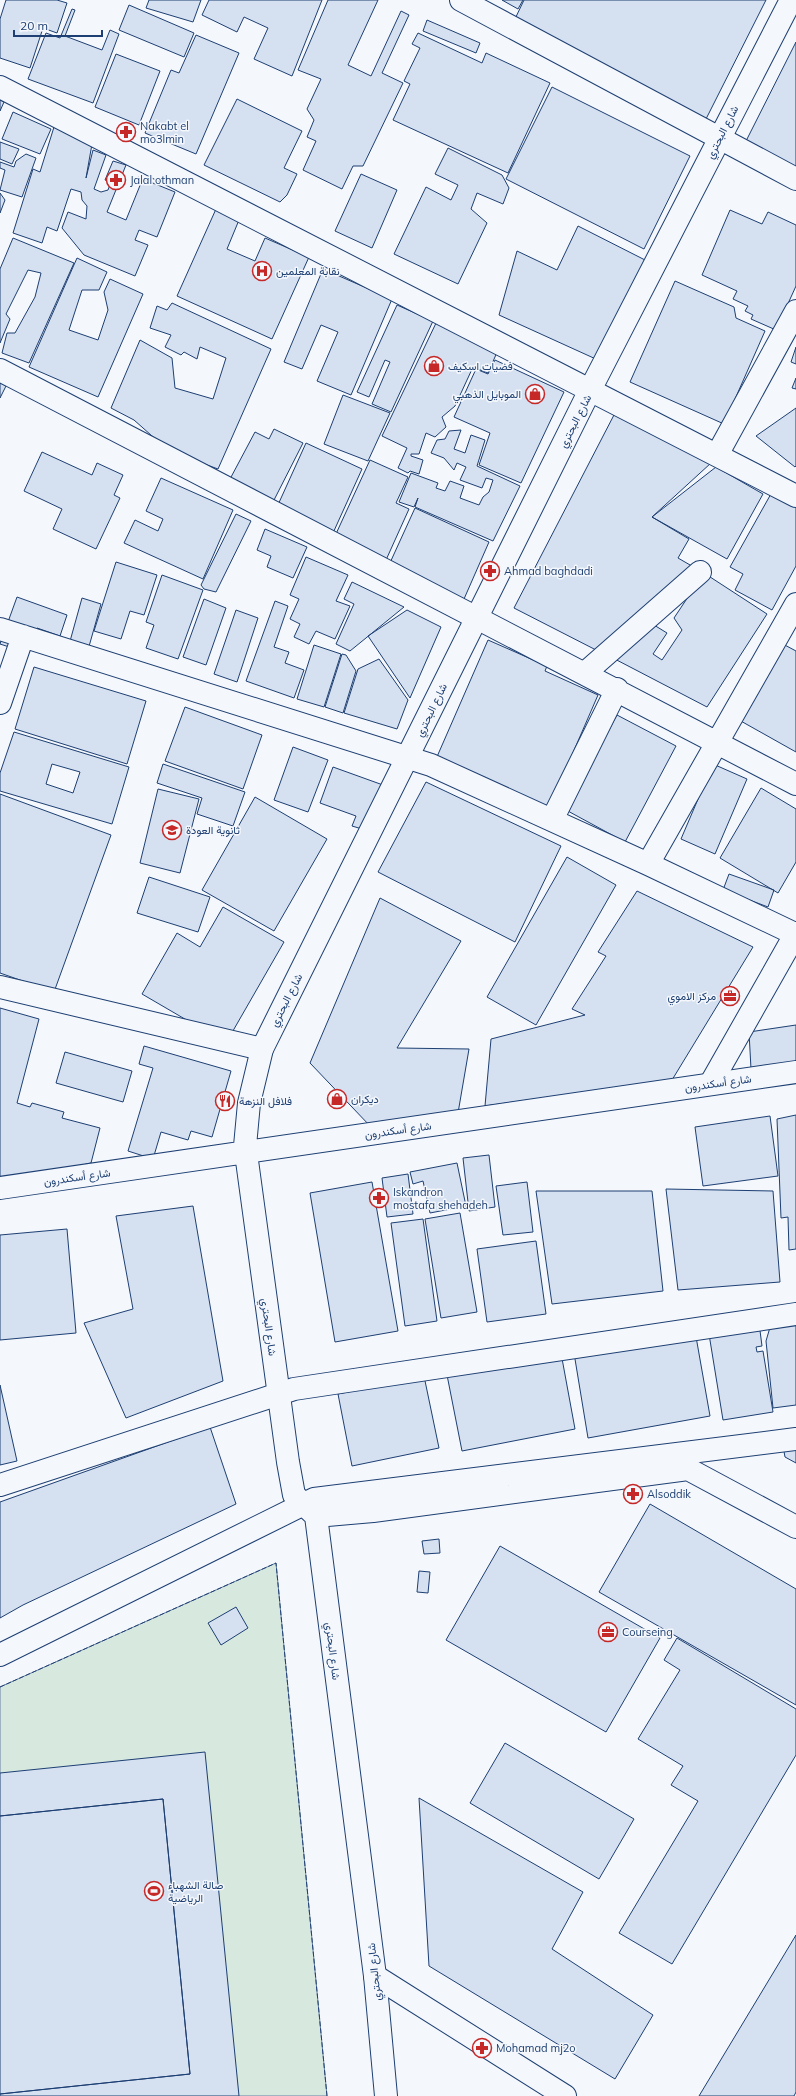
<svg xmlns="http://www.w3.org/2000/svg" width="796" height="2096" font-family="Mulish,Vazirmatn,sans-serif">
  <style>
    .park { fill: #d7e8df; stroke: #687fa3 }
    .building { fill: #d5e0f0; stroke: #1d3f73; fill-rule: evenodd }
    .lines { fill: none; stroke-linecap: round; stroke-linejoin: round }
    .minor-casing { stroke: #1d3f73; stroke-width: 24 }
    .major-casing { stroke: #1d3f73; stroke-width: 24 }
    .minor { stroke: #f4f7fb; stroke-width: 22 }
    .major { stroke: #f4f7fb; stroke-width: 22 }
    .fence { stroke: #1d3f73; stroke-width: 1; stroke-dasharray: 5 2; stroke-linecap: butt }
    .labels { text-anchor: middle; stroke-width: 3; stroke-linejoin: round; paint-order: stroke }
    .poi-label { font-size: 11px; fill: #1d3f73; stroke: #f4f7fb; text-anchor: start }
    .street-label { font-size: 11px; fill: #1d3f73; stroke: #f4f7fb }
  </style>
  <rect width="100%" height="100%" fill="#f4f7fb"/>
  <!-- park -->
  <path class="park" d="M276 1563 327 2096H0V1687Z"/>
  <!-- building -->
  <path class="building" d="M6 0H57L67 3 57 33 43 28 30 68 0 58V19Z
    M149 0H201L193 22 146 8Z
    M209 0H322L292 76 254 59 268 28 244 17 237 32 202 15Z
    M328 0H378L348 65 371 76 401 11 409 15 382 73 403 83 363 166H353L342 189 303 170 316 141 307 137 314 120 307 109 321 79 298 70Z
    M502 0H523L518 9Z
    M524 0H766L706 119 514 21Z
    M129 5 194 33 184 57 119 30Z
    M72 9 75 10 65 36 102 50 110 30 119 34 93 103 28 79 46 33 60 38Z
    M427 20 480 43 476 53 423 31Z
    M418 33 482 63 486 53 550 83 508 173 393 120 410 84 404 81 420 48 412 44Z
    M196 35 239 53 196 154 145 133 171 70 179 73Z
    M796 42V171L744 145Z
    M116 54 160 71 139 125 95 107Z
    M552 87 690 156 644 249 506 179Z
    M237 99 302 131 284 168 297 174 287 195 280 202 204 165Z
    M0 100 4 102 0 111Z
    M13 112 51 129 40 154 2 139Z
    M54 127 92 144 86 178 93 150 106 155 94 189 101 192 108 190 111 182 105 180 113 161 126 165 107 212 126 220 141 183 137 182 138 177 175 192 157 237 139 230 135 240 148 245 135 276 84 255 62 228 68 212 86 219 87 206 82 200 81 192 71 189 57 231 47 227 42 243 13 233 33 169 40 172Z
    M0 142 19 149 12 164 0 159Z
    M448 148 502 175 509 188 503 204 477 193 471 209 487 223 458 284 394 254 426 187 451 200 458 185 435 174Z
    M26 154 36 158 22 197 0 190 5 170 0 168V162L14 167 16 161Z
    M361 174 397 190 372 248 335 231Z
    M0 193 5 200 0 213Z
    M216 209 239 220 227 249 255 261 265 238 309 257 272 339 177 296Z
    M730 210 762 224 768 212 796 225V286L776 330 751 319 753 315 745 311 748 306 733 299 737 291 702 275Z
    M578 226 649 262 598 360 499 315 517 251 557 270Z
    M13 238 74 263 29 363 2 353 7 333H15L35 297 41 273 28 270 6 314 10 319 0 343V269Z
    M77 258 107 272 99 290H82L69 330 98 340 108 310 104 292 110 279 143 294 98 397 29 367Z
    M323 269 392 299 351 395 317 381 338 332 321 325 302 369 284 362Z
    M675 281 734 307 736 318 765 331 724 424 630 382Z
    M172 303 271 349 218 469 169 451 134 420 111 408 140 340 172 358 175 388 213 399 226 358 200 347 197 359 184 352 181 355 165 347 171 335 150 328 157 306 167 310Z
    M397 305 433 321 391 412 372 404 390 362 385 360 369 397 357 392Z
    M437 321 498 350 488 373 473 367 455 406 442 417 446 427 435 437 426 433 419 454H411V456L423 460 419 474 410 471 408 473 398 468 407 448 382 436Z
    M796 347V364L791 362Z
    M495 360 564 392 521 483 479 465 490 433 454 417 476 369 488 374Z
    M796 378V389L792 388Z
    M0 383 6 386 0 398Z
    M343 395 390 413 368 461 324 444Z
    M796 408V466L795 467 756 436Z
    M615 413 711 463 652 517 689 539 678 558 697 569 598 651 514 608Z
    M274 429 303 443 273 502 230 479 255 432 269 439Z
    M461 430 454 449 465 453 471 435 485 440 477 466 520 486 493 541 415 507 418 498 414 507 399 502 411 473 438 483 436 488 445 491 450 481 464 486 460 498 479 505 483 497 489 492 493 480 486 478 482 488 460 480 466 467 457 463 454 470 444 458 431 453 437 440 445 439 449 431Z
    M306 443 362 469 333 533 277 507Z
    M42 452 92 475 97 463 123 475 114 495 120 498 96 549 53 529 62 509 24 491Z
    M370 460 408 477 396 503 409 509 386 560 335 536Z
    M716 467 763 494 727 559 652 517Z
    M161 478 233 510 203 579 124 543 135 520 158 531 163 519 146 511Z
    M772 492 796 504V566L772 610 735 590 743 574 730 567Z
    M415 508 489 542 464 599 389 565Z
    M236 514 251 521 216 592 204 589 201 585Z
    M265 529 307 547 293 578 267 567 271 556 257 550Z
    M306 557 348 575 336 601 350 606 335 639 316 631 309 644 294 637 300 624 290 619 299 599 290 595Z
    M116 562 157 575 144 615 130 611 121 639 94 631Z
    M704 573 767 614 707 707 609 656 654 625 667 633 653 654 662 660 682 630 674 618Z
    M162 575 203 590 178 659 146 648 154 625 146 622Z
    M352 582 404 607 350 651 336 644 354 604 344 599Z
    M17 597 67 615 60 636 37 628 28 653 0 644Z
    M82 598 101 604 86 657 67 652Z
    M204 599 226 608 206 665 183 657Z
    M275 601 288 606 274 647 289 652 285 663 304 670 294 698 246 681Z
    M236 610 258 618 237 682 214 674Z
    M407 610 441 627 410 698 368 636Z
    M488 640 547 666 545 671 598 695 549 808 436 759Z
    M781 643 796 651V752L739 720Z
    M314 645 341 654 324 707 297 699Z
    M342 654 346 655 356 671 343 713 325 707Z
    M379 659 408 700 397 729 344 713 358 669Z
    M34 667 146 701 127 764 15 729Z
    M185 707 262 735 243 789 165 761Z
    M617 715 676 746 625 842 566 810Z
    M14 732 129 767 112 824 0 791V773ZM52 764 80 772 73 793 46 784Z
    M293 747 328 760 308 812 274 800Z
    M163 764 245 792 233 826 197 814 202 798 157 783Z
    M713 764 747 779 715 854 681 839Z
    M333 767 383 785 362 829 352 826 356 816 320 803Z
    M426 782 561 846 515 942 378 872Z
    M761 788 796 809V862L778 893 720 858Z
    M158 789 199 799 180 873 140 863Z
    M0 794 111 835 54 992 0 973Z
    M255 797 327 839 274 931 202 890Z
    M567 857 616 885 536 1025 487 997Z
    M729 874 774 890 768 907 723 890Z
    M149 877 210 897 198 932 137 913Z
    M637 891 753 947 672 1080 485 1106 491 1039 585 1015 572 1009 606 956 598 952Z
    M380 898 461 941 397 1048 469 1049 458 1113 371 1127 310 1063Z
    M223 907 284 942 226 1043 142 994 177 933 200 947Z
    M0 1008 39 1019 17 1103 30 1107 32 1103 64 1112 62 1118 100 1128 91 1163 0 1184Z
    M796 1025V1064L751 1069 749 1032Z
    M144 1046 231 1071 212 1137 191 1131 188 1140 161 1132 153 1159 128 1151 153 1068 139 1064Z
    M65 1052 132 1071 123 1102 56 1083Z
    M796 1115V1249L789 1250 788 1217 781 1218 777 1119Z
    M770 1116 778 1176 703 1186 695 1127Z
    M489 1155 495 1207 469 1211 463 1158Z
    M457 1163 466 1206 430 1213 423 1181 413 1184 410 1172Z
    M408 1174 413 1214 387 1217 382 1178Z
    M372 1182 398 1331 335 1342 310 1193Z
    M527 1182 533 1232 503 1235 496 1186Z
    M666 1189 773 1191 780 1282 678 1290Z
    M536 1191H652L663 1291 552 1304Z
    M193 1206 223 1381 126 1418 84 1323 133 1309 116 1216Z
    M460 1213 477 1312 441 1318 425 1219Z
    M423 1219 437 1321 405 1326 391 1223Z
    M67 1229 76 1333 0 1340V1235Z
    M536 1241 546 1314 487 1322 477 1249Z
    M796 1315V1405L773 1408 766 1341 773 1317Z
    M759 1323 762 1346 756 1347 757 1352 763 1351 773 1412 723 1420 708 1328Z
    M695 1331 710 1416 588 1438 574 1353Z
    M561 1353 575 1429 462 1451 447 1375Z
    M424 1376 439 1448 352 1466 338 1394Z
    M0 1385 17 1461 0 1465Z
    M210 1427 236 1504 23 1605 0 1618V1502Z
    M796 1445V1463L785 1457 783 1446Z
    M650 1504 796 1589V1705L599 1592Z
    M439 1539 440 1553 424 1554 422 1541Z
    M500 1546 660 1638 606 1732 446 1640Z
    M419 1571 430 1572 428 1593 417 1592Z
    M236 1607 248 1628 221 1645 208 1623Z
    M677 1638 796 1709V1755L672 1964 619 1933 698 1801 671 1785 683 1766 638 1739 680 1670 664 1660Z
    M505 1743 634 1819 599 1879 470 1803Z
    M205 1752 239 2096H0V2094L190 2074 163 1799 0 1816V1773Z
    M419 1798 583 1892 552 1949 653 2015 615 2079 429 1966Z
    M163 1799 190 2074 0 2094V1816Z
    M796 1935V2092L794 2096H699Z"/>
  <g class="lines">
    <defs>
      <path id="minor" d="M461 0 796 179
        M0 87 796 496
        M0 370 796 784
        M717 455 796 311
        M0 629 431 765 648 864 795 934
        M585 673 700 572
        M0 703 23 636
        M552 820 617 689
        M648 864 796 604
        M0 987 262 1049
        M711 1083 796 933
        M0 1485 294 1389 796 1314
        M316 1516 373 1511 688 1469 796 1527
        M0 1655 314 1499 796 1439
        M375 1976 565 2096"/>
      <path id="major" d="M0 1188 796 1072
        M386 2096 375 1976 316 1516 294 1495 288 1462 245 1146 249 1103 262 1049 590 390 791 0"/>
    </defs>
    <!-- minor casing -->
    <use href="#minor" class="minor-casing"/>
    <!-- major casing -->
    <use href="#major" class="major-casing"/>
    <!-- minor -->
    <use href="#minor" class="minor"/>
    <!-- major -->
    <use href="#major" class="major"/>
    <!-- fence -->
    <path class="fence" d="M0 1687 276 1563 327 2096"/>
  </g>
  <!-- icons -->
  <defs>
    <symbol id="pharmacy-ring" viewBox="-11 -11 22 22"><circle r="9.5" fill="#f4f7fb" stroke="#c62828" stroke-width="1.5"/><path d="M-2-6h4v4h4v4h-4v4h-4v-4h-4v-4h4Z" fill="#c62828"/></symbol>
    <symbol id="hospital-ring" viewBox="-11 -11 22 22"><circle r="9.5" fill="#f4f7fb" stroke="#c62828" stroke-width="1.5"/><path d="M-5-5h3v3.5h4V-5h3V5h-3V1.5h-4V5h-3Z" fill="#c62828"/></symbol>
    <symbol id="shop-ring" viewBox="-11 -11 22 22"><circle r="9.5" fill="#f4f7fb" stroke="#c62828" stroke-width="1.5"/><path d="M-5-2.5h2.3a2.7 3.5 0 0 1 5.4 0H5L5.5 6h-11ZM-1.5-2.5h3a1.5 2.3 0 0 0-3 0Z" fill="#c62828"/></symbol>
    <symbol id="school-ring" viewBox="-11 -11 22 22"><circle r="9.5" fill="#f4f7fb" stroke="#c62828" stroke-width="1.5"/><path d="M0-5L7-2L0 1L-7-2ZM-4 1L0 2.5L4 1V4Q0 6-4 4Z" fill="#c62828"/></symbol>
    <symbol id="office-ring" viewBox="-11 -11 22 22"><circle r="9.5" fill="#f4f7fb" stroke="#c62828" stroke-width="1.5"/><path d="M-6-3h4V-5.5h4V-3h4V5H-6ZM-1-4.5V-3h2v-1.5ZM-6 0V1H6V0Z" fill="#c62828"/></symbol>
    <symbol id="restaurant-ring" viewBox="-11 -11 22 22"><circle r="9.5" fill="#f4f7fb" stroke="#c62828" stroke-width="1.5"/><path d="M-5-6h1v4h1v-4h1v4h1v-4h1v5L-1.5 .5V6h-2V.5L-5-1ZM5-6V6H3V1.5H1.5Q1.5-4 5-6Z" fill="#c62828"/></symbol>
    <symbol id="stadium-ring" viewBox="-11 -11 22 22"><circle r="9.5" fill="#f4f7fb" stroke="#c62828" stroke-width="1.5"/><path d="M0-5a6.5 5 0 1 0 0 10a6.5 5 0 1 0 0-10ZM-3.5-1.8h7v3.6h-7Z" fill="#c62828"/></symbol>
  </defs>
  <g fill-rule="evenodd">
    <use href="#pharmacy-ring" x="115" y="121" width="22" height="22"/>
    <use href="#pharmacy-ring" x="105" y="169" width="22" height="22"/>
    <use href="#hospital-ring" x="251" y="260" width="22" height="22"/>
    <use href="#shop-ring" x="423" y="355" width="22" height="22"/>
    <use href="#shop-ring" x="524" y="383" width="22" height="22"/>
    <use href="#pharmacy-ring" x="479" y="560" width="22" height="22"/>
    <use href="#school-ring" x="161" y="819" width="22" height="22"/>
    <use href="#office-ring" x="719" y="985" width="22" height="22"/>
    <use href="#shop-ring" x="326" y="1088" width="22" height="22"/>
    <use href="#restaurant-ring" x="214" y="1090" width="22" height="22"/>
    <use href="#pharmacy-ring" x="368" y="1187" width="22" height="22"/>
    <use href="#pharmacy-ring" x="622" y="1483" width="22" height="22"/>
    <use href="#office-ring" x="597" y="1621" width="22" height="22"/>
    <use href="#stadium-ring" x="143" y="1880" width="22" height="22"/>
    <use href="#pharmacy-ring" x="471" y="2037" width="22" height="22"/>
  </g>
  <g class="labels">
    <!-- poi labels -->
    <g class="poi-label">
      <text x="140" y="130">Nakabt el<tspan x="140" dy="13">mo3lmin</tspan></text>
      <text x="130" y="184">Jalal othman</text>
      <text x="276" y="275">نقابة المعلمين</text>
      <text x="448" y="370">فضيات اسكيف</text>
      <text x="521" y="398" text-anchor="end">الموبايل الذهبي</text>
      <text x="504" y="575">Ahmad baghdadi</text>
      <text x="186" y="834">ثانوية العودة</text>
      <text x="716" y="1000" text-anchor="end">مركز الاموي</text>
      <text x="351" y="1103">ديكران</text>
      <text x="239" y="1105">فلافل النزهة</text>
      <text x="393" y="1196">Iskandron<tspan x="393" dy="13">mostafa shehadeh</tspan></text>
      <text x="647" y="1498">Alsoddik</text>
      <text x="622" y="1636">Courseing</text>
      <text x="168" y="1889">صالة الشهباء<tspan x="168" dy="13">الرياضية</tspan></text>
      <text x="496" y="2052">Mohamad mj2o</text>
    </g>
    <!-- street labels -->
    <g class="street-label">
      <text transform="translate(722 132) rotate(-63)" y="4">شارع البحتري</text>
      <text transform="translate(575 421) rotate(-63)" y="4">شارع البحتري</text>
      <text transform="translate(431 710) rotate(-64)" y="4">شارع البحتري</text>
      <text transform="translate(286 1000) rotate(-63)" y="4">شارع البحتري</text>
      <text transform="translate(718 1083) rotate(-8)" y="4">شارع أسكندرون</text>
      <text transform="translate(398 1130) rotate(-8)" y="4">شارع أسكندرون</text>
      <text transform="translate(77 1177) rotate(-8)" y="4">شارع أسكندرون</text>
      <text transform="translate(269 1327) rotate(82)" y="4">شارع البحتري</text>
      <text transform="translate(333 1651) rotate(83)" y="4">شارع البحتري</text>
      <text transform="translate(374 1972) rotate(-96)" y="4">شارع البحتري</text>
    </g>
  </g>
  <!-- scale -->
  <path d="M14 30v6h88v-6" fill="none" stroke="#1d3f73" stroke-width="2"/>
  <text x="20" y="30" font-size="12" fill="#1d3f73" stroke="#f4f7fb" stroke-width="3" paint-order="stroke">20 m</text>
</svg>
